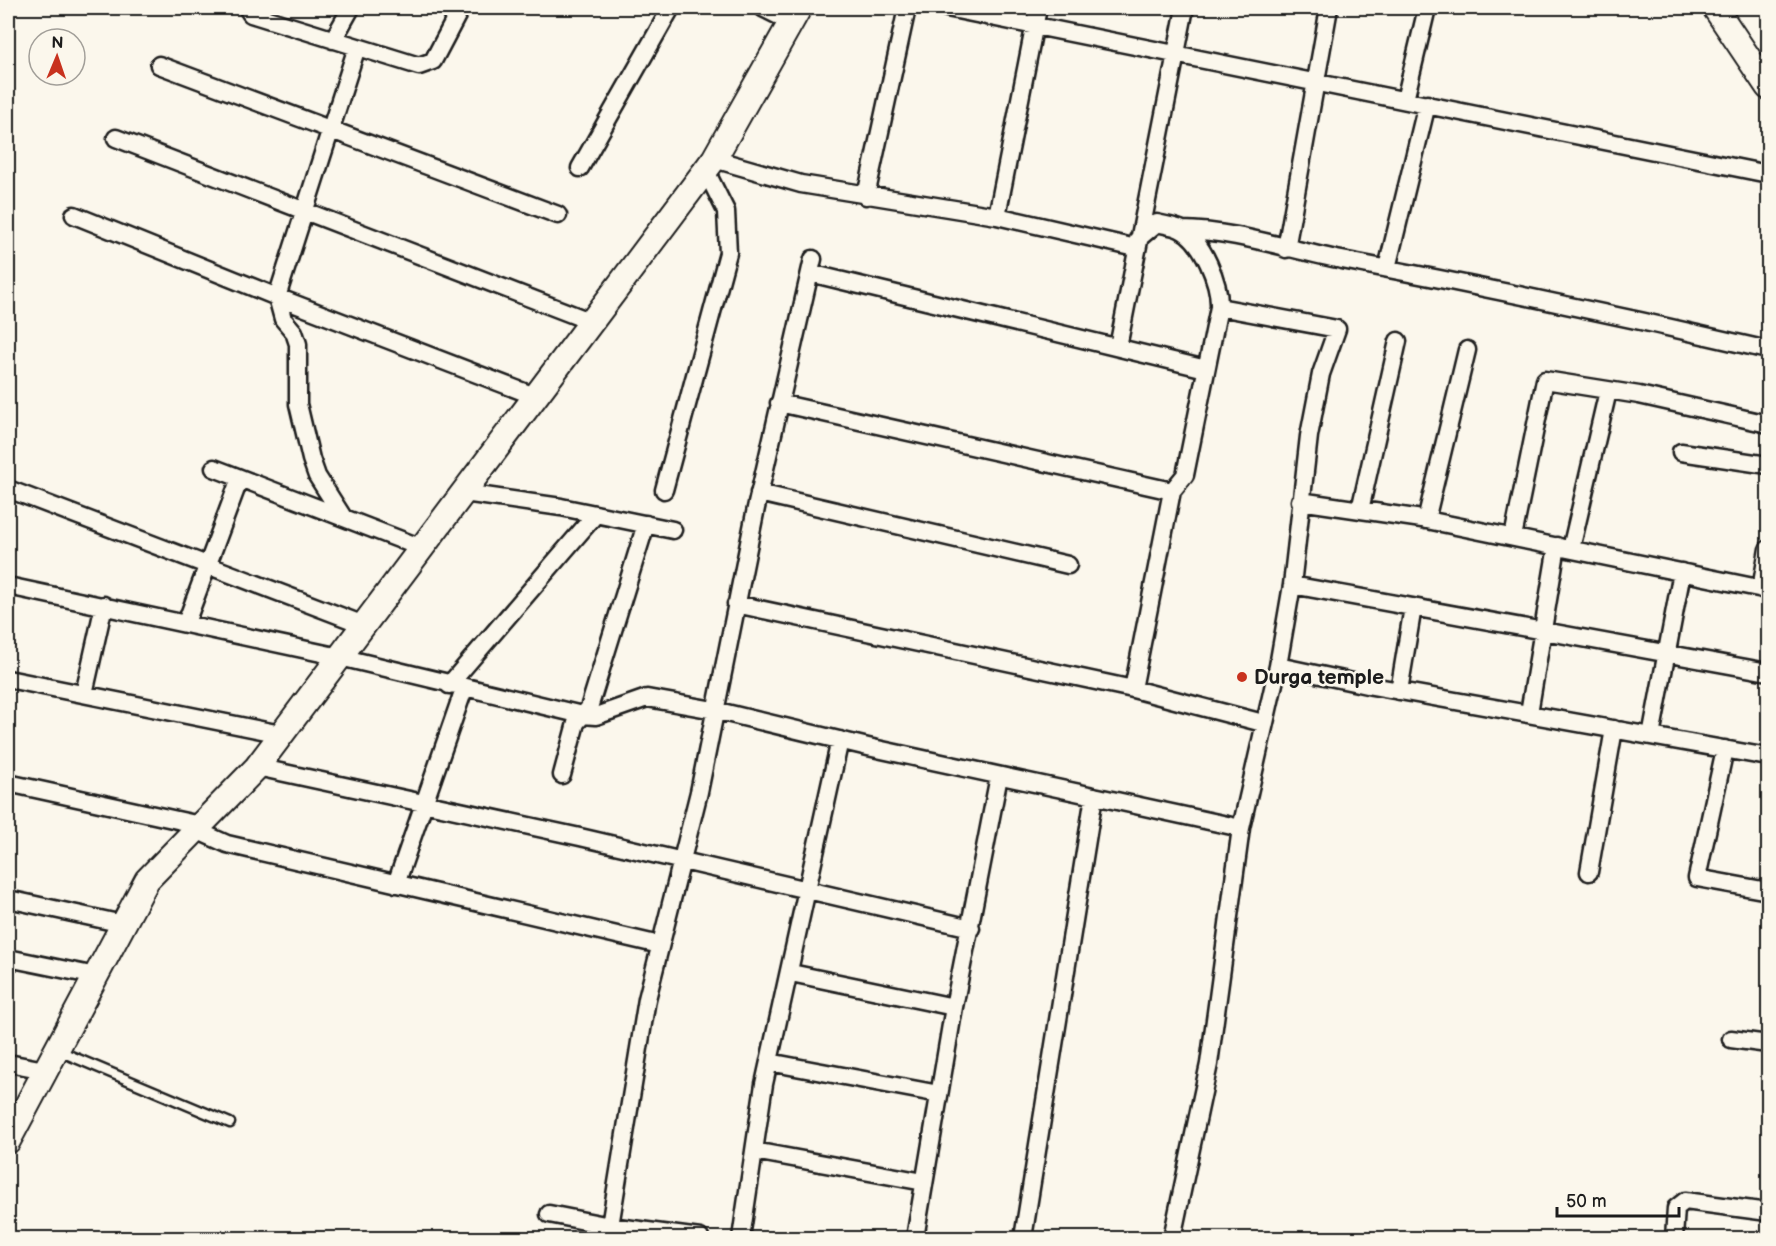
<svg xmlns="http://www.w3.org/2000/svg" width="1776" height="1246" font-family="'Balsamiq Sans',sans-serif">
  <style>
    .lines { fill: none; stroke-linecap: round; stroke-linejoin: round }
    .lane-casing { stroke: #1c1c1c; stroke-width: 13 }
    .street-casing { stroke: #1c1c1c; stroke-width: 21 }
    .secondary-casing { stroke: #1c1c1c; stroke-width: 28 }
    .lane { stroke: #fbf7ec; stroke-width: 8 }
    .street { stroke: #fbf7ec; stroke-width: 16 }
    .secondary { stroke: #fbf7ec; stroke-width: 24 }
    .poi-dot { fill: #c8321e; stroke: #fbf7ec; stroke-width: 2 }
    .labels { text-anchor: middle; stroke-width: 5; stroke-linejoin: round; paint-order: stroke }
    .poi-label { font-size: 21px; font-weight: bold; fill: #1c1c1c; stroke: #fbf7ec; text-anchor: start }
  </style>
  <rect width="100%" height="100%" fill="#fbf7ec"/>
  <filter id="ink" filterUnits="userSpaceOnUse"><feTurbulence type="fractalNoise" baseFrequency=".0167" numOctaves="2"/><feDisplacementMap in="SourceGraphic" scale="12" xChannelSelector="R" yChannelSelector="G"/><feConvolveMatrix kernelMatrix="1 2 1 2 8 2 1 2 1" color-interpolation-filters="sRGB"/></filter>
  <g filter="url(#ink)">
    <g class="lines">
      <defs>
        <path id="lane" d="M59 1051 230 1123"/>
        <path id="street" d="M247 8 251 14 419 66 433 61 461 8
          M763 8 791 22
          M947 8 1768 174
          M333 40 351 8
          M159 65 558 215
          M1405 100 1427 8
          M116 138 592 322
          M714 159 801 184 997 216 1136 248
          M580 168 671 8
          M866 196 907 8
          M74 215 277 297 537 397
          M997 216 1038 8
          M1182 230C1232 230 1291 250 1342 260 1485 287 1627 317 1768 350
          M1138 239 1157 223C1164 225 1174 226 1180 229 1203 240 1220 284 1219 307L1337 329 1321 374 1309 436 1292 585 1278 666 1241 828 1209 1064 1172 1238
          M1286 249 1329 8
          M1387 268 1427 104
          M810 273 1206 369
          M1118 347 1185 8
          M779 403 1172 491
          M1681 452 1768 465
          M214 468 422 548
          M8 489 364 625
          M664 490 728 253 726 211 706 171
          M464 493 561 507 673 530
          M759 493 1068 565
          M1300 501 1422 519 1768 590
          M1360 510 1398 341
          M343 517 317 476 311 459 298 404V344L294 332 283 319 277 297 357 47
          M1426 520 1467 350
          M1513 537 1545 380 1639 395 1768 424
          M1571 549 1608 391
          M1292 585 1768 672
          M8 586 340 657 582 715 596 716 647 698 714 710 868 747 1241 828
          M1761 589 1768 549
          M736 604 1133 689 1263 723
          M186 623 240 478
          M1278 666 1372 686 1768 757
          M8 679 281 734
          M449 685 596 514
          M1133 689 1172 491 1185 475 1219 307
          M1399 691 1413 607
          M84 694 104 605
          M1529 713 1557 546
          M1651 736 1682 572
          M1725 749 1697 878 1768 891
          M257 767 580 837 971 928
          M562 775 576 723 589 708 646 524
          M8 783 200 825
          M196 830 227 844 660 945
          M1589 872 1614 729
          M396 884 464 689
          M8 899 123 924
          M8 958 96 976
          M791 973 954 1007
          M1731 1039 1768 1044
          M769 1062 939 1094
          M8 1063 45 1070
          M754 1151 924 1182
          M549 1214 610 1226 700 1238
          M610 1226 647 999 699 792 756 508 813 259
          M741 1238 764 1084 840 740
          M915 1238 954 1007 999 776
          M1023 1238 1094 796
          M1674 1238 1676 1208 1685 1201 1768 1212"/>
        <path id="secondary" d="M1715 8 1768 87
          M8 1141 147 880 257 767 714 159 799 8"/>
      </defs>
      <!-- lane casing -->
      <use href="#lane" class="lane-casing"/>
      <!-- street casing -->
      <use href="#street" class="street-casing"/>
      <!-- secondary casing -->
      <use href="#secondary" class="secondary-casing"/>
      <!-- lane -->
      <use href="#lane" class="lane"/>
      <!-- street -->
      <use href="#street" class="street"/>
      <!-- secondary -->
      <use href="#secondary" class="secondary"/>
    </g>
  </g>
  <!-- markers -->
  <circle class="poi-dot" cx="1242" cy="677" r="6"/>
  <g class="labels">
    <!-- poi labels -->
    <g class="poi-label">
      <text x="1254" y="684">Durga temple</text>
    </g>
  </g>
  <!-- margin -->
  <rect width="1776" height="1246" fill="none" stroke="#fbf7ec" stroke-width="30"/>
  <rect x="15" y="15" width="1746" height="1216" fill="none" stroke="#1c1c1c" stroke-width="2" filter="url(#ink)"/>
  <!-- north arrow -->
  <g transform="translate(57 57) rotate(2)"><circle r="28" fill="#fbf7ec" stroke="#a29f99" stroke-width="1.5"/>
  <path d="M0-4.5L10 22L0 15L-10 22Z" fill="#c8321e"/>
  <text y="-9" font-size="16" font-weight="bold" text-anchor="middle" fill="#1c1c1c">N</text>
  </g>
  <!-- scale -->
  <path d="M1557 1207v9h122v-9" fill="none" stroke="#1c1c1c" stroke-width="3"/>
  <text x="1566" y="1207" font-size="18" fill="#1c1c1c" stroke="#fbf7ec" stroke-width="4.5" paint-order="stroke">50 m</text>
</svg>
